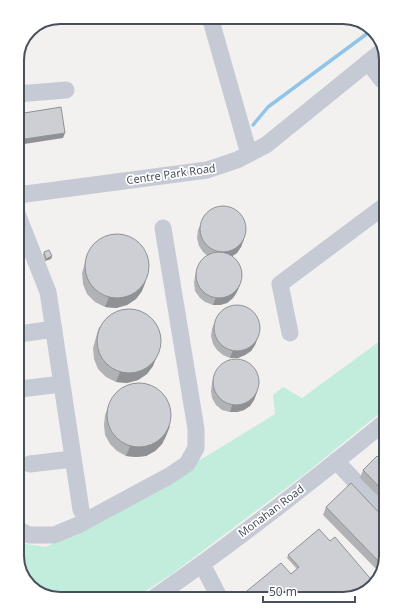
<svg xmlns="http://www.w3.org/2000/svg" width="403" height="616" font-family="'Noto Sans',sans-serif">
  <style>
    .green { fill: #c2eddc }
    .lines { fill: none; stroke-linecap: round; stroke-linejoin: round }
    .stream { stroke: #92c4e7; stroke-width: 3.5 }
    .minor { stroke: #c5cad4; stroke-width: 17 }
    .wall { fill: #b1b2b6 }
    .shaded-wall { fill: #909194 }
    .building { fill: #cecfd4; stroke: #909194 }
    .labels { text-anchor: middle; stroke-width: 3.5; stroke-linejoin: round; paint-order: stroke }
    .street-label { font-size: 11px; fill: #49505d; stroke: #fff }
    .rim { fill: none; stroke: #49505d; stroke-width: 2 }
  </style>
  <rect width="100%" height="100%" fill="#f3f1f0"/>
  <!-- green -->
  <path class="green" d="M384 338 385 409 305 474 172 574 135 598 57 599 36 592 21 576V543L46 547 97 520 210 454 275 414 273 395 283 387 302 398Z"/>
  <g class="lines">
    <!-- stream -->
    <path class="stream" d="M253 125 268 107 372 30"/>
    <!-- minor -->
    <path class="minor" d="M210 17 249 154
      M368 62 382 80
      M17 94 66 90
      M18 195 207 170 237 160 266 145 382 51
      M18 216 48 292 81 510
      M290 333 280 284 383 207
      M19 334 54 329
      M20 389 62 384
      M336 461 386 514
      M30 464 72 459
      M21 531 29 535H54L78 525 169 476 187 464 196 448V429L163 228
      M202 564 219 597
      M155 597C234 543 310 483 385 422"/>
  </g>
  <!-- wall -->
  <path class="wall" d="M201 223 244 239 241 247 237 253 232 256 237 292 233 298 227 303 220 305H213L205 302 200 298 195 291 194 283 195 276 197 268 208 256 203 252 199 246 197 238 198 230Z
    M44 252 52 256 51 259 45 261 43 255Z
    M88 253 142 291 136 299 127 305 116 308 105 307 95 302 87 294 83 284 82 273Z
    M215 321 258 337 255 345 251 351 245 355 238 358H230L223 355 217 350 213 344 211 336 212 329Z
    M99 327 153 366 147 374 138 380 127 383 116 382 106 377 98 369 94 359 93 348Z
    M214 375 257 392 254 400 250 406 244 410 237 412H230L222 410 216 405 212 398 211 391 212 383Z
    M109 405 170 426 166 436 162 444 155 451 146 456 136 457 126 456 117 451 110 444 105 435 104 425 105 415Z
    M385 463V503L360 478 363 470Z
    M326 507 386 559 381 574 323 515Z
    M288 555 362 595 242 596V595L291 574 297 569 287 558Z"/>
  <!-- shaded-wall -->
  <path class="shaded-wall" d="M65 133 63 138 18 145V140Z
    M244 239 241 247 237 253 231 257 221 252Z
    M52 256 51 259 45 261 46 259Z
    M146 281 142 291 136 299 127 305 116 308 105 307 109 297Z
    M240 285 237 292 233 298 227 303 220 305H213L216 297Z
    M258 337 255 345 251 351 245 355 238 358H230L233 350Z
    M157 356 153 366 147 374 138 380 127 383 116 382 120 372Z
    M257 392 254 400 250 406 244 410 237 412H230L232 405Z
    M170 426 166 436 162 444 155 451 146 456 136 457 126 456 130 446Z"/>
  <!-- building -->
  <path class="building" d="M61 107 65 133 18 140V114Z
    M200 229a23 23 0 1 1 46 0a23 23 0 1 1-46 0Z
    M85 266a32 32 0 1 1 64 0a32 32 0 1 1-64 0Z
    M49 250 52 256 46 259 44 252Z
    M196 275a23 23 0 1 1 46 0a23 23 0 1 1-46 0Z
    M214 328a23 23 0 1 1 46 0a23 23 0 1 1-46 0Z
    M97 341a32 32 0 1 1 64 0a32 32 0 1 1-64 0Z
    M213 382a23 23 0 1 1 46 0a23 23 0 1 1-46 0Z
    M107 415a32 32 0 1 1 64 0a32 32 0 1 1-64 0Z
    M377 456 385 463V493L363 470Z
    M351 483 386 520V559L383 566 326 507Z
    M319 529 330 541 335 537 375 584 362 595 243 596 242 595 281 563 291 574 299 567 288 555Z"/>
  <g class="labels">
    <!-- street labels -->
    <g class="street-label">
      <text transform="translate(171 174) rotate(-8)" y="4">Centre Park Road</text>
      <text transform="translate(271 511) rotate(-37)" y="4">Monahan Road</text>
    </g>
  </g>
  <!-- crop -->
  <path d="M0 0H403V616H0ZM60 24H343A36 36 0 0 1 379 60V556A36 36 0 0 1 343 592H60A36 36 0 0 1 24 556V60A36 36 0 0 1 60 24Z" fill="#fff" fill-rule="evenodd"/>
  <path class="rim" d="M60 24H343A36 36 0 0 1 379 60V556A36 36 0 0 1 343 592H60A36 36 0 0 1 24 556V60A36 36 0 0 1 60 24Z"/>
  <!-- scale -->
  <path d="M263 596v6h92v-6" fill="none" stroke="#49505d" stroke-width="2"/>
  <text x="269" y="596" font-size="12" fill="#49505d" stroke="#ffffff" stroke-width="3" paint-order="stroke">50 m</text>
</svg>
